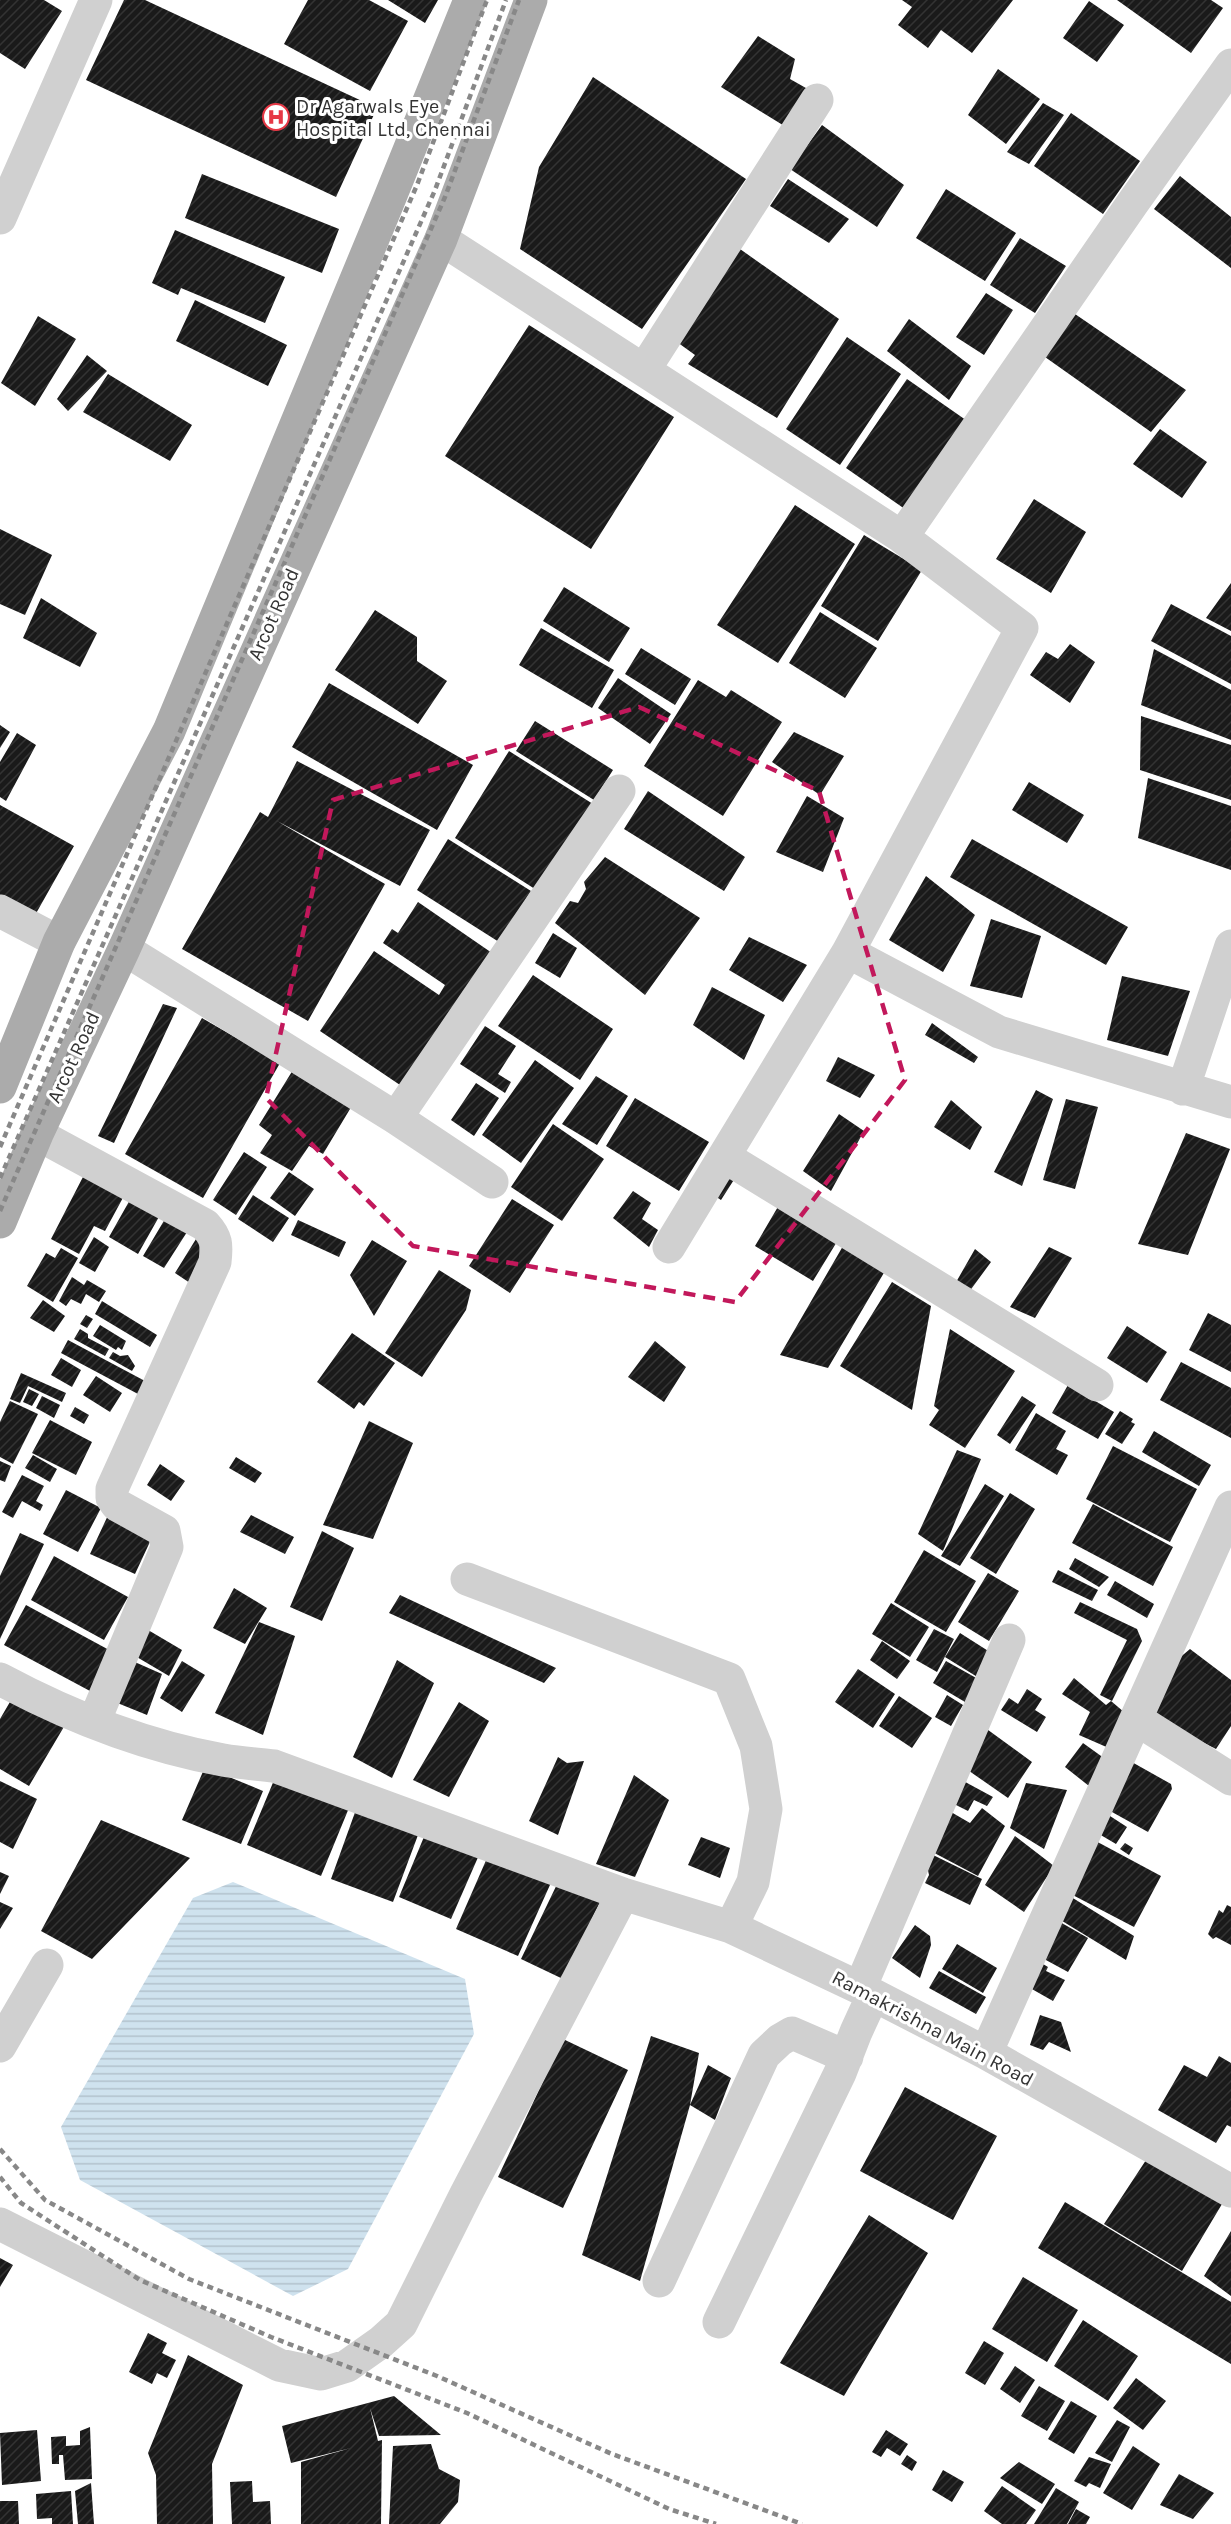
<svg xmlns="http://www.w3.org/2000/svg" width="1231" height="2524" font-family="Karla,sans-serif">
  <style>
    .water { fill: url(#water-rules) }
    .building { fill: url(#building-hatch) }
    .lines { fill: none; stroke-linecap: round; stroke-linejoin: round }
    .minor { stroke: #d0d0d0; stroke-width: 33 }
    .major { stroke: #ababab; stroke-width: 33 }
    .rail { stroke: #888; stroke-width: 4.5; stroke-dasharray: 6 4.5; stroke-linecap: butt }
    .marked { fill: none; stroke: #c2185b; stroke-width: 4.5; stroke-dasharray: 12 8; stroke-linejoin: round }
    .labels { text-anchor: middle; stroke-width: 6; stroke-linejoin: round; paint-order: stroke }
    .poi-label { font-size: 20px; fill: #333; stroke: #fff; text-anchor: start }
    .street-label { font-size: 20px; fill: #333; stroke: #fff }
  </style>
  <defs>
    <pattern id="water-rules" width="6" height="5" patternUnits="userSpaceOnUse" patternTransform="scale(1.5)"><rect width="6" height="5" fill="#cfe2ee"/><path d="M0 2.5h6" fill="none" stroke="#b2c2cd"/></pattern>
    <pattern id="building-hatch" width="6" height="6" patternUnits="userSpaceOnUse" patternTransform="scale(1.5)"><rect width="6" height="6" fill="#1a1a1a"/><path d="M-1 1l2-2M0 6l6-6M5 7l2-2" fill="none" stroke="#333"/></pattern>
  </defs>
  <rect width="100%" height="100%" fill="#fff"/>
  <!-- water -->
  <path class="water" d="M233 1882 465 1979 474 2034 348 2269 293 2296 80 2180 61 2127 193 1898Z"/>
  <!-- building -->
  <path class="building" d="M0 0H44L62 11 25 69 0 53Z
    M124 0H145L377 108 336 197 86 80Z
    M308 0H369L408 21 370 91 284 44Z
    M388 0H438L425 23Z
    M902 0H1013L972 53 941 30 928 48 898 25 912 7Z
    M1117 0H1211L1223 8 1191 53Z
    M1089 1 1124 25 1097 62 1063 38Z
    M758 36 795 59 790 79 813 92 786 127 721 87Z
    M998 69 1040 99 1006 144 968 115Z
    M593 77 746 179 642 329 520 249 539 167Z
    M1043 103 1064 115 1029 164 1007 152Z
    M1071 113 1140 161 1103 214 1034 166Z
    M822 125 904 185 877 227 790 169Z
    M202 174 339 229 322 273 185 218Z
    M1180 176 1231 217V268L1154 209Z
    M788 179 849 219 829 243 770 206Z
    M946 189 1016 233 985 281 916 238Z
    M175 230 285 277 265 323 181 288 178 295 152 283Z
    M1020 238 1066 266 1035 313 990 285Z
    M740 249 839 319 777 418 688 364 695 355 677 342Z
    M986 293 1013 310 984 355 956 337Z
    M195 300 287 345 268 386 176 341Z
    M1075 314 1186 390 1151 432 1045 357Z
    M38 316 76 339 35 406 1 383Z
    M909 319 971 366 949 400 887 351Z
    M529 325 674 417 591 549 445 456Z
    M847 337 901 374 840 465 786 429Z
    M87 355 107 371 68 411 57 399Z
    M108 374 192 425 170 461 83 412Z
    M907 379 973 425 912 514 846 468Z
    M1160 429 1207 462 1182 498 1133 464Z
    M1034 499 1086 532 1051 593 996 559Z
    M795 505 855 544 778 663 717 625Z
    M0 529 52 555 25 615 0 604Z
    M864 535 922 570 878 641 821 606Z
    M1231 583V631L1206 618Z
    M564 587 630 628 609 662 543 621Z
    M41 598 97 633 80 667 23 638Z
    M1171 604 1231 636V684L1151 641Z
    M375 610 417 637V661L447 681 418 724 335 670Z
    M820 612 877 648 845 698 789 663Z
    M541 628 614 670 592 708 519 665Z
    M1070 644 1095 662 1070 703 1030 675 1046 652 1058 659Z
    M641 648 691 679 675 705 625 674Z
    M1154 649 1231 690V740L1141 705Z
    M618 678 671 714 650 744 598 708Z
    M698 680 726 697 731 690 782 722 723 816 644 766Z
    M329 683 473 765 437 830 292 747Z
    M1141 716 1231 745V800L1140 770Z
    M535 721 613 770 594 800 516 751Z
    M0 725 10 732 0 748Z
    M794 732 844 756 820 795 772 762Z
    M17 733 36 745 6 801 0 797V762Z
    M509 751 593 804 538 891 455 838Z
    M297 761 430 830 400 886 277 821 385 884 308 1021 182 949 260 812 268 817Z
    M1148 778 1231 806V870L1138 838Z
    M1029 782 1084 815 1067 843 1012 810Z
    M648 791 745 857 724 891 624 829Z
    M807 796 844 818 823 872 776 852Z
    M0 805 74 846 34 917 0 898Z
    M448 839 531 891 499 942 417 890Z
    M972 839 1128 927 1106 965 950 877Z
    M605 857 700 918 645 995 555 923 570 901 578 903 586 889 584 882Z
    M926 876 975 915 943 972 889 940Z
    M418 902 492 953 400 1085 320 1031 374 951 439 995 445 985 383 943 392 929 398 933Z
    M991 919 1041 936 1022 998 970 986Z
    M553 933 577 948 560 978 535 963Z
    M749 937 807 965 783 1002 729 970Z
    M533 975 613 1029 580 1080 498 1026Z
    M1122 976 1190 991 1168 1056 1107 1040Z
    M712 987 765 1015 744 1060 693 1025Z
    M163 1004 177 1008 114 1143 98 1136Z
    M202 1018 280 1063 203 1198 125 1154Z
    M932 1023 978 1057 974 1063 925 1035Z
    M485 1026 516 1046 498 1074 511 1082 505 1093 460 1064Z
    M838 1057 875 1075 860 1098 826 1081Z
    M535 1060 574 1088 521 1163 482 1135Z
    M296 1065 353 1104 323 1154 309 1146 292 1171 260 1153 272 1135 259 1125Z
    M596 1076 628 1096 597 1145 562 1124Z
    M476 1083 499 1098 474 1136 451 1120Z
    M1036 1090 1053 1099 1022 1186 994 1172Z
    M635 1098 709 1142 679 1191 606 1146Z
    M1066 1099 1098 1107 1075 1189 1043 1180Z
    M951 1100 982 1127 970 1150 934 1127Z
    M839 1114 864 1131 831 1191 803 1171Z
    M553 1124 604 1159 562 1221 511 1187Z
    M1186 1133 1230 1149 1188 1255 1138 1244Z
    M244 1152 267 1167 236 1215 213 1200Z
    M289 1172 314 1189 295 1216 270 1198Z
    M85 1173 125 1194 105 1231 94 1226 79 1254 51 1239Z
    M737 1175 721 1200 707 1191Z
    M633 1191 651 1203 642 1219 658 1230 649 1247 613 1218Z
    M253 1195 289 1218 273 1242 238 1219Z
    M131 1198 160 1215 138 1254 109 1237Z
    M512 1199 554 1225 510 1293 469 1266Z
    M779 1205 838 1240 813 1281 755 1246Z
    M165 1219 187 1232 164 1268 143 1256Z
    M298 1220 346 1242 339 1257 291 1235Z
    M94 1237 109 1247 95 1272 79 1263Z
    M196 1239 211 1249 196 1287 175 1273Z
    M372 1240 407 1261 374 1316 350 1275Z
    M843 1246 885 1271 828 1368 780 1355Z
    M1049 1247 1072 1258 1035 1318 1010 1307Z
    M61 1248 78 1258 53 1302 27 1286 46 1253 55 1258Z
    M975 1249 991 1262 969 1292 955 1284Z
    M439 1270 471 1290 466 1310 422 1377 385 1353Z
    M72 1277 84 1285 87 1280 106 1291 99 1302 86 1294 81 1304 71 1299 66 1306 59 1301Z
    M892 1282 931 1306 912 1410 840 1366Z
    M43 1300 65 1316 54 1332 30 1318Z
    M102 1301 157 1335 150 1347 95 1314Z
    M1208 1313 1231 1325V1372L1189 1350Z
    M86 1315 93 1319 87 1328 80 1324Z
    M100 1325 126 1341 122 1350 118 1347 116 1350 93 1336Z
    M1127 1326 1167 1352 1147 1383 1107 1358Z
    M80 1329 88 1334V1338L109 1349 105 1356 74 1339Z
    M950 1329 1015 1371 965 1448 929 1425 939 1410 934 1406Z
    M352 1333 395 1363 364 1406 359 1402 354 1409 317 1382Z
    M68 1340 145 1381 138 1394 61 1353Z
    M655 1341 686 1367 664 1402 628 1377Z
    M113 1352 120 1356 128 1355 135 1366 132 1371 109 1358Z
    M61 1358 81 1370 72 1387 51 1375Z
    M1181 1362 1231 1388V1438L1160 1400Z
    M21 1373 66 1393 62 1402 28 1386 20 1403 10 1399Z
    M96 1376 122 1393 110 1412 83 1395Z
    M1068 1385 1114 1412 1098 1439 1052 1413Z
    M29 1389 39 1394 32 1406 23 1402Z
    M42 1396 60 1405 54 1418 36 1408Z
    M1022 1396 1036 1405 1010 1444 997 1435Z
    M10 1401 38 1414 13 1464 0 1457V1422Z
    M75 1407 89 1415 84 1424 70 1416Z
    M1120 1411 1133 1419 1131 1422 1135 1424 1122 1444 1105 1434Z
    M1036 1413 1066 1431 1056 1449 1068 1455 1057 1475 1015 1450Z
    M50 1420 92 1442 76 1475 32 1453Z
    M369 1421 413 1443 373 1539 323 1525Z
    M1154 1431 1211 1465 1199 1486 1142 1452Z
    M1113 1446 1197 1489 1170 1542 1086 1499Z
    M957 1450 981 1459 943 1551 918 1534Z
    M33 1455 57 1469 50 1482 25 1468Z
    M236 1457 262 1473 255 1483 229 1468Z
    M0 1461 11 1466 5 1482 0 1480Z
    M160 1464 185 1481 171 1501 147 1485Z
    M22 1475 44 1486 36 1501 43 1505 40 1511 22 1501 13 1518 2 1512Z
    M985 1484 1004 1496 960 1566 941 1556Z
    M66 1490 101 1508 78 1552 43 1534Z
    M1010 1493 1035 1509 996 1574 970 1558Z
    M1093 1504 1173 1547 1153 1586 1072 1543Z
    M110 1511 155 1531 135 1574 90 1554Z
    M251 1515 294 1537 285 1554 240 1532Z
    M322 1531 354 1548 322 1621 290 1607Z
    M20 1533 44 1544 0 1639V1576Z
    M924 1550 976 1581 946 1632 894 1602Z
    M54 1556 128 1597 104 1640 31 1600Z
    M1075 1558 1109 1577 1099 1587 1069 1569Z
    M1058 1570 1098 1590 1092 1601 1052 1582Z
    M988 1573 1019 1591 989 1641 958 1622Z
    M1115 1581 1154 1604 1147 1618 1107 1595Z
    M234 1588 267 1608 245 1644 213 1628Z
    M400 1595 556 1668 544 1683 389 1613Z
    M1080 1602 1137 1629 1142 1641 1112 1701 1100 1695 1127 1640 1074 1613Z
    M891 1603 929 1627 910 1657 872 1634Z
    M26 1605 111 1651 90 1691 4 1645Z
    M259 1622 295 1636 263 1735 215 1713Z
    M143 1627 182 1650 169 1676 130 1653Z
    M934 1629 954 1639 937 1672 916 1660Z
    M960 1633 993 1654 979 1678 945 1657Z
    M882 1641 910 1661 897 1679 870 1660Z
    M1190 1649 1231 1680V1726L1216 1749 1146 1714 1171 1665Z
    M128 1659 162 1674 147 1715 110 1700Z
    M397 1660 434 1683 392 1778 353 1757Z
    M182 1661 205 1675 182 1712 160 1698Z
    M946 1661 978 1679 965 1702 933 1683Z
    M858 1669 895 1694 873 1728 835 1702Z
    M1074 1678 1106 1705 1111 1701 1131 1718 1111 1749 1079 1735 1090 1712 1062 1694Z
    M1027 1689 1042 1699 1035 1710 1046 1717 1037 1732 1001 1710 1009 1698 1018 1704Z
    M14 1695 65 1725 29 1786 0 1769V1719Z
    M947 1695 963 1705 951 1726 935 1717Z
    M899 1696 932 1718 912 1748 879 1726Z
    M459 1702 489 1721 449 1797 413 1780Z
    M984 1727 1032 1762 1008 1798 962 1766Z
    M1083 1743 1108 1761 1089 1786 1065 1767Z
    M558 1757 567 1763 584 1761 558 1835 529 1821Z
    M1130 1761 1171 1784 1172 1789 1148 1832 1103 1807Z
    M205 1767 263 1791 241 1844 182 1820Z
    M277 1773 351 1803 321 1876 247 1845Z
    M634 1775 669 1800 635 1877 596 1864Z
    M956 1777 993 1797 987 1806 974 1800 968 1811 944 1799Z
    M0 1781 37 1799 13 1849 0 1842Z
    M1026 1783 1067 1790 1044 1849 1010 1828Z
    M358 1804 421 1827 393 1902 331 1879Z
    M982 1808 1005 1826 978 1876 923 1847 951 1812 970 1823Z
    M1110 1816 1127 1827 1116 1844 1099 1834Z
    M101 1820 190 1858 92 1959 41 1931Z
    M426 1832 479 1855 451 1919 399 1897Z
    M1015 1836 1054 1866 1024 1912 985 1885Z
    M701 1837 730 1848 720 1878 688 1865Z
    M1092 1839 1161 1876 1134 1927 1065 1891Z
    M1125 1843 1133 1848 1129 1855 1120 1849Z
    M491 1849 554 1876 518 1956 456 1929Z
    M929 1853 982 1879 970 1905 925 1883 929 1875 925 1857Z
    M0 1872 9 1876 0 1894Z
    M561 1876 603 1896 563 1979 521 1959Z
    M1068 1895 1134 1936 1126 1960 1054 1916Z
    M0 1902 13 1908 0 1929Z
    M1227 1905 1231 1907V1945L1216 1937 1213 1939 1208 1934 1219 1910 1223 1913Z
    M1053 1918 1088 1938 1068 1972 1033 1953Z
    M915 1925 930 1936 931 1945 920 1978 892 1958Z
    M957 1944 997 1968 983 1993 942 1969Z
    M1038 1961 1048 1967 1046 1971 1065 1980 1053 2001 1023 1984Z
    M939 1971 986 1997 976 2014 929 1988Z
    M1040 2015 1061 2022 1071 2052 1049 2042 1043 2050 1030 2045Z
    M651 2036 699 2053 690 2105 640 2281 582 2255Z
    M563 2039 628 2070 563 2208 498 2177Z
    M1219 2056 1231 2063V2127L1227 2125 1216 2143 1158 2110 1184 2065 1207 2077Z
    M708 2065 731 2078 715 2120 690 2105Z
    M905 2087 997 2136 953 2220 860 2171Z
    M1150 2154 1225 2199 1182 2271 1104 2224Z
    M1065 2202 1231 2302V2364L1038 2248Z
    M869 2215 928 2253 844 2396 780 2363Z
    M1231 2231V2296L1204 2276Z
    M0 2258 13 2265 0 2287Z
    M1023 2277 1078 2310 1047 2362 992 2329Z
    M1083 2320 1138 2356 1108 2401 1054 2366Z
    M148 2333 167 2343 162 2353 176 2360 167 2378 157 2373 152 2384 129 2372Z
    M984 2341 1004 2353 985 2385 965 2373Z
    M188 2355 243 2385 212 2464 213 2524H157L156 2475 148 2453Z
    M1015 2366 1035 2380 1020 2403 1000 2389Z
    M1136 2378 1166 2401 1143 2430 1113 2408Z
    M1039 2386 1065 2401 1047 2431 1021 2416Z
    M394 2396 441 2435 379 2436 370 2408 378 2441 382 2440 381 2524H301V2462L351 2448 291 2463 282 2426Z
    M1071 2401 1097 2416 1074 2454 1048 2439Z
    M1117 2420 1130 2427 1112 2462 1095 2453Z
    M90 2427 92 2479 65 2480 63 2455H59V2464H52L51 2437 66 2436V2446L80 2445V2431Z
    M37 2430 41 2481 2 2485 0 2433Z
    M886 2430 908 2444 900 2456 887 2448 881 2457 872 2452Z
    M431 2444 439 2469 460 2480 458 2502 440 2524H389L393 2446Z
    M1133 2446 1160 2464 1132 2510 1103 2493Z
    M907 2455 917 2462 912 2471 901 2464Z
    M1089 2457 1111 2464 1100 2488 1089 2483 1086 2487 1074 2481Z
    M1019 2462 1055 2484 1042 2504 1000 2478Z
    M943 2470 964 2482 952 2502 932 2490Z
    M1179 2474 1214 2493 1193 2519 1160 2505Z
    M252 2481 253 2502 270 2501 271 2524H232L230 2482Z
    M91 2483 94 2524H78L75 2491Z
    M1002 2486 1036 2510 1026 2524H1002L984 2511Z
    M1056 2488 1079 2502 1067 2524H1034Z
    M71 2491 73 2524H52V2518L37 2519 36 2494Z
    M0 2501H18L19 2524H0Z
    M1076 2509 1090 2517 1086 2524H1068Z"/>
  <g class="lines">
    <!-- minor -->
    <path class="minor" d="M0 218 96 0
      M441 239 902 537 1022 628 848 952 669 1247
      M644 370 817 100
      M902 537 1132 204 1231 65
      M0 911 59 942
      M124 949 396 1118 492 1182
      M848 952 999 1032 1231 1102
      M1183 1089 1231 946
      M396 1118 619 791
      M37 1134 205 1225C217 1238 217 1245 215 1262L112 1489V1498L117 1505 164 1531 167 1547 94 1722
      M725 1157 1097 1385
      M467 1579 729 1679 756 1746 766 1809 753 1882 731 1927
      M0 1679C69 1716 146 1746 223 1760 240 1763 257 1764 274 1766L623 1894 731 1927 860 1988 986 2053 1231 2191
      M1136 1719 1231 1779
      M860 1988 1009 1640
      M0 2046 47 1965
      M986 2053 1231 1507
      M0 2224 279 2365 321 2374 347 2366 381 2342 401 2324 466 2194 623 1894
      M659 2281 764 2055 780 2040 792 2033 847 2057
      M719 2322 840 2073 856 2032 873 1995"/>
    <!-- major -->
    <path class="major" d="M0 1087 59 942 169 731 389 200 470 0
      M0 1222 37 1134 124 949 441 239 531 0"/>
    <!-- rail -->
    <path class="rail" d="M0 1147 417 185 487 0
      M0 1178 435 190 506 0
      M0 1211 445 197 519 0
      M0 2149 45 2200 189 2279 437 2376 612 2454 802 2524
      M0 2177 21 2203 140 2280 271 2337 467 2413 669 2509 716 2524"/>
  </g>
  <!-- marked area -->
  <path class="marked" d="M639 707 819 791 905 1080 735 1302 413 1246 266 1098 333 800Z"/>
  <!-- icons -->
  <defs>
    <symbol id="hospital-ring" viewBox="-11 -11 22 22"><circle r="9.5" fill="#fff" stroke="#e63946" stroke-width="1.5"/><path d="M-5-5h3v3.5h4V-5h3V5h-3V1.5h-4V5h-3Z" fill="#e63946"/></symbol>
  </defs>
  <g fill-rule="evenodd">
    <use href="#hospital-ring" x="261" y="102" width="30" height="30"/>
  </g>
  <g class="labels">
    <!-- poi labels -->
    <g class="poi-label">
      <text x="296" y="113">Dr Agarwals Eye<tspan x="296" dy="23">Hospital Ltd, Chennai</tspan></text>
    </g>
    <!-- street labels -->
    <g class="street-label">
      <text transform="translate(273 614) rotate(-66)" y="7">Arcot Road</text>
      <text transform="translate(73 1057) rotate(-65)" y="7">Arcot Road</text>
      <text transform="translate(933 2028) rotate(28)" y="7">Ramakrishna Main Road</text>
    </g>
  </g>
</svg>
